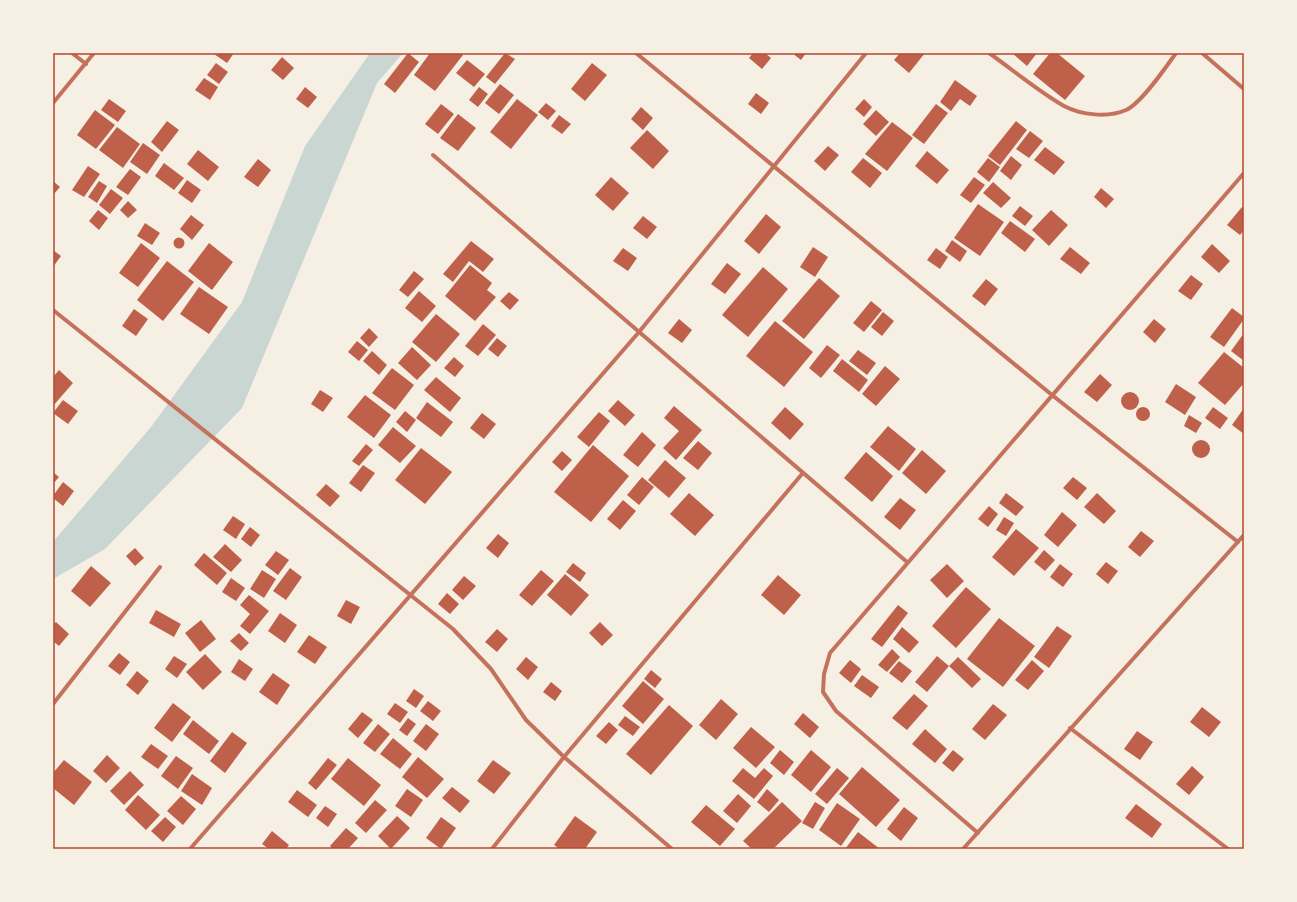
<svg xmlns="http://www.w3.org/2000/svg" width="1297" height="902" font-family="'Fira Sans Condensed',sans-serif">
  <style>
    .water { fill: #c9d6d2 }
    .building { fill: #bf614a }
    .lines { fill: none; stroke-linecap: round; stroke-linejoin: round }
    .minor { stroke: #c5725c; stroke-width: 4 }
    .neatline { fill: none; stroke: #b5482f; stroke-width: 1.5 }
  </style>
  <rect width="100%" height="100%" fill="#f6efe4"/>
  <!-- water -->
  <path class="water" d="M370 53H403L377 83 242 408 105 549 53 579V542L151 427 242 302 305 146Z"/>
  <!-- building -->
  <path class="building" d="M215 53H234L227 63 214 54Z
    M408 53 419 62 395 93 384 84Z
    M430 53H460L463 55 435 91 414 75Z
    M505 53 515 59 495 84 486 77Z
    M753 53H765L771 58 762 69 749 58Z
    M792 53H806L801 60Z
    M900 53H925L909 73 894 60Z
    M1012 53H1037L1027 66Z
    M1050 53H1057L1085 76 1065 100 1033 74Z
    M282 57 294 68 283 80 271 70Z
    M467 60 485 74 474 87 456 73Z
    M216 63 228 72 219 84 207 75Z
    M592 63 607 75 585 101 571 89Z
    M204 78 218 87 210 100 195 90Z
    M955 80 977 96 970 106 960 99 951 111 940 102Z
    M500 84 514 95 499 114 485 103Z
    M305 87 317 97 308 108 296 99Z
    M479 87 488 94 478 107 469 100Z
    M756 93 769 103 761 114 748 104Z
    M109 99 126 111 118 122 101 110Z
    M517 99 538 115 511 149 490 132Z
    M864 99 872 107 864 117 855 109Z
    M546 103 556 111 548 120 538 112Z
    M441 104 454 114 438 134 425 124Z
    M936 104 948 113 924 144 912 135Z
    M641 107 653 118 643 130 631 119Z
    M95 110 115 125 96 149 77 135Z
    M876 110 889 122 876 136 863 124Z
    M458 114 476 128 458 151 440 138Z
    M559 115 571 124 562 134 551 126Z
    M167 121 179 130 162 152 151 142Z
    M1016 121 1027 130 1000 165 988 156Z
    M892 122 913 138 887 171 865 154Z
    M117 127 140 144 123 168 99 150Z
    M647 130 669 151 653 169 630 148Z
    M1030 131 1043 141 1029 158 1016 149Z
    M143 143 160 155 147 174 130 162Z
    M828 146 839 155 825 171 814 161Z
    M1045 147 1065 162 1054 175 1034 160Z
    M198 150 219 167 208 181 187 164Z
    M927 151 949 170 937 184 915 166Z
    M1011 156 1022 165 1011 180 1000 171Z
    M863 158 882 173 870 188 851 172Z
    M988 158 1000 167 989 182 977 172Z
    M258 159 271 170 258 187 244 177Z
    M164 163 184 178 174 190 155 176Z
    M88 166 100 174 84 197 72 190Z
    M130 169 141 177 128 195 116 187Z
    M611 177 629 193 613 211 595 195Z
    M974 177 985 185 971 203 960 195Z
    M187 180 201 190 192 203 178 193Z
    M53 181 60 187 53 195Z
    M99 181 107 186 97 203 88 197Z
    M993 182 1011 198 1001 208 983 193Z
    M1101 188 1114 199 1106 208 1094 197Z
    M111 189 123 198 110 214 99 205Z
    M128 201 137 210 128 218 120 210Z
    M978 204 1004 222 980 256 954 238Z
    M1020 206 1033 216 1025 226 1012 216Z
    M1242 207 1244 208V230L1240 235 1227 225Z
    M98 210 108 218 99 230 89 221Z
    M1051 210 1068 225 1049 246 1032 230Z
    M766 214 781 227 759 254 744 241Z
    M191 215 204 225 192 240 180 229Z
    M643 216 657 227 647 239 633 228Z
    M1010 221 1035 239 1025 252 1001 233Z
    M145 223 160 233 152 245 137 236Z
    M173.5 243a5.5 5.5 0 1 1 11 0a5.5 5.5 0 1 1-11 0Z
    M952 240 967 251 960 262 945 251Z
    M471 241 494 259 483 272 469 261 453 282 443 274Z
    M141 243 160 258 138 287 119 273Z
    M209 243 233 262 212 290 188 271Z
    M1212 244 1230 261 1219 273 1201 257Z
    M813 247 828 257 815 277 800 267Z
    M1070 247 1090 263 1081 274 1060 259Z
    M623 248 637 258 628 271 613 261Z
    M936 248 948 257 940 269 927 260Z
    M53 250 61 256 53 267Z
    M167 261 194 282 163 321 137 300Z
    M727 263 741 274 725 294 711 284Z
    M470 265 492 283 487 290 496 297 475 321 445 296Z
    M763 267 788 289 748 337 722 315Z
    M414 271 424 279 408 297 399 290Z
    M1191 275 1203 284 1191 300 1178 291Z
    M819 278 840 296 804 339 782 321Z
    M986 279 998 289 985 306 972 296Z
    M199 287 228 307 209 334 180 314Z
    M419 291 436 306 422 322 405 308Z
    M509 292 519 300 510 310 500 301Z
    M871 301 882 310 864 332 853 323Z
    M1232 308 1244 317V319L1224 347 1210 337Z
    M134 309 148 319 136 336 122 326Z
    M883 312 894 321 882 336 871 327Z
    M436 314 460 334 436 362 412 342Z
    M679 319 692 330 682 343 668 333Z
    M1154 319 1166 329 1155 343 1143 332Z
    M775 321 813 352 784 387 746 356Z
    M483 324 496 335 478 356 465 346Z
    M369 328 378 337 369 347 360 338Z
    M1244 333V361L1231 351Z
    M497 338 507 346 498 357 488 349Z
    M357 341 368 350 359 361 348 352Z
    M827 345 840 355 821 378 809 368Z
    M412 347 431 365 417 380 398 363Z
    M858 350 876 363 867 375 849 361Z
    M372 351 387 365 379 375 363 361Z
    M1224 352 1244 368V383L1225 405 1198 383Z
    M454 357 464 366 455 377 444 368Z
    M842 359 868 380 859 392 833 371Z
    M885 366 900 379 876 406 862 394Z
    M392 368 414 385 395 410 372 393Z
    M59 370 73 383 53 406V377Z
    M1100 374 1112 385 1097 402 1084 392Z
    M436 377 461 398 450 412 424 390Z
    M1176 384 1196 397 1185 415 1165 402Z
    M320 390 333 398 323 412 311 404Z
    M1121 401a9 9 0 1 1 18 0a9 9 0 1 1-18 0Z
    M365 395 391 415 374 438 347 417Z
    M63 400 78 411 68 424 53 413Z
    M618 400 635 415 625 426 608 411Z
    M427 402 453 422 441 437 416 418Z
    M674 406 702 430 676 460 663 448 679 431 664 418Z
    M1136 414a7 7 0 1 1 14 0a7 7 0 1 1-14 0Z
    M785 407 804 424 790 440 771 423Z
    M1213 407 1228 418 1220 429 1205 418Z
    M1244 408V434L1232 425Z
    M405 411 416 420 407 432 396 422Z
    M599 412 610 421 589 447 577 437Z
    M482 413 496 424 484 439 470 428Z
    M1189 415 1202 423 1196 433 1184 426Z
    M888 426 916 449 899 471 870 447Z
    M393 427 416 446 400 463 378 445Z
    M642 432 656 445 638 467 623 455Z
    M1192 449a9 9 0 1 1 18 0a9 9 0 1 1-18 0Z
    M698 441 712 453 698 470 683 458Z
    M366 444 373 450 359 466 352 461Z
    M593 445 629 476 591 522 554 492Z
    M421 448 452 472 425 504 395 480Z
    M922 450 946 471 926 494 902 473Z
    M562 451 572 460 562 471 552 462Z
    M866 452 893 476 872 502 844 478Z
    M665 460 686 478 669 498 648 480Z
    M363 465 375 473 361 492 349 483Z
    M53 472 59 477 53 484Z
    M642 477 654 487 639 505 627 495Z
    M1073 477 1087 488 1077 500 1063 488Z
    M63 482 74 491 63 506 53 498V496Z
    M326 484 340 496 330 507 316 495Z
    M689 493 714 515 695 536 670 514Z
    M1006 493 1024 507 1016 516 999 503Z
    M1097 493 1116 511 1104 524 1084 507Z
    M900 498 916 510 900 530 884 517Z
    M623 500 636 511 620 530 607 519Z
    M989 506 998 514 988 527 978 519Z
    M1062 512 1077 525 1058 547 1044 535Z
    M233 516 245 524 236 539 223 530Z
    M1004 517 1014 523 1006 536 996 530Z
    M250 527 260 535 251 547 241 539Z
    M1016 529 1039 548 1014 576 992 557Z
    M1141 531 1154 541 1140 557 1128 547Z
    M498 534 509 543 498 558 486 548Z
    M225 544 242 560 231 572 213 557Z
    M135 548 144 558 135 566 126 556Z
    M1044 550 1055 560 1045 571 1034 562Z
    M276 551 289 560 278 575 265 565Z
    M204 553 227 573 217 585 194 565Z
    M1106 562 1118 571 1108 584 1096 574Z
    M573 563 586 573 580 582 566 572Z
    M947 564 964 581 947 598 930 580Z
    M1060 564 1073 574 1063 587 1050 577Z
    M91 566 111 583 90 607 71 591Z
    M290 568 302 577 286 600 273 591Z
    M262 570 276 579 264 598 250 589Z
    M541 570 554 581 532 606 519 595Z
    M565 574 589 595 571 616 547 595Z
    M778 575 801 595 784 615 761 595Z
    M464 576 476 586 463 600 452 590Z
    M231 578 245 588 236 601 222 592Z
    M966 587 991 609 956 648 932 626Z
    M447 593 459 604 450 614 438 604Z
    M249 595 269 611 250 634 240 626 250 614 240 605Z
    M346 600 360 607 351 624 337 616Z
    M898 605 908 613 882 647 871 639Z
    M156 610 181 624 174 637 149 623Z
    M280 613 297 625 285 643 268 631Z
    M999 618 1035 646 1003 687 967 659Z
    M201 620 216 639 200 652 185 633Z
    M56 622 69 634 59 646 53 641V625Z
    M600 622 613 635 602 646 589 633Z
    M1057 626 1072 636 1049 668 1034 657Z
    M902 627 919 642 909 653 893 639Z
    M497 629 508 639 497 652 485 642Z
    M239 633 249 643 241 651 230 641Z
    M309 635 327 647 315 664 297 652Z
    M892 649 900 657 887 672 878 665Z
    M119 653 130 662 120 675 108 666Z
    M205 654 222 672 203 690 186 672Z
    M174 656 187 664 177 678 165 669Z
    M937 656 949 666 927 692 915 682Z
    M526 657 538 667 528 680 516 669Z
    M958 657 981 679 972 688 949 666Z
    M239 659 253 669 245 681 231 672Z
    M850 660 861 669 851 683 839 673Z
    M1032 660 1044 671 1028 690 1015 680Z
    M899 661 912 671 902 683 889 673Z
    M651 670 662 679 655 688 644 679Z
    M137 671 149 681 138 695 126 685Z
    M273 673 290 685 277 705 259 692Z
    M862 675 879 687 871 698 854 686Z
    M643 681 664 699 643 724 622 706Z
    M551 682 562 691 555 701 543 692Z
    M414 689 424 696 416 708 406 701Z
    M914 694 928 706 907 730 892 718Z
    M721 699 738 714 716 740 699 725Z
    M428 701 441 711 433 721 420 711Z
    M173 703 191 717 172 742 154 728Z
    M395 703 408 712 400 723 387 714Z
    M993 704 1007 715 985 740 972 729Z
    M669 705 693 726 651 775 626 754Z
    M1202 707 1221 722 1209 737 1190 722Z
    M362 712 373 720 358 738 348 729Z
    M803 713 819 727 810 738 794 724Z
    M625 716 640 727 633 736 618 725Z
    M408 718 416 724 407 736 399 730Z
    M193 720 219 741 209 754 183 734Z
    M609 722 618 730 606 744 596 736Z
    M378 724 390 734 375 752 363 743Z
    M426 724 439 734 426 751 413 741Z
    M751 727 775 747 756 768 733 748Z
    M925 729 947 749 935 763 912 744Z
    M1137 731 1153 742 1140 760 1124 749Z
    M232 732 247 743 225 773 210 761Z
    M393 738 412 754 400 769 380 754Z
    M151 744 168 756 158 769 141 757Z
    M780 750 794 762 784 775 770 763Z
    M811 750 831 767 811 792 791 775Z
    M953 750 964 759 953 772 942 763Z
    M107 755 120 768 106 783 93 771Z
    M176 756 193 768 178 789 161 776Z
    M418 757 444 779 427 798 402 777Z
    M328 758 337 765 316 790 308 783Z
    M348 758 381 785 364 806 331 779Z
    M64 760 92 782 74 805 53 788V773Z
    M493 760 511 773 494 794 477 781Z
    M1192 766 1204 777 1189 795 1176 784Z
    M862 767 900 800 876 827 839 794Z
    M743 768 755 778 764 768 773 776 754 799 732 781Z
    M837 768 849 778 827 804 815 794Z
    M130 771 144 785 124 805 110 791Z
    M192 774 212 788 202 805 181 791Z
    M452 787 470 801 460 813 442 798Z
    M407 789 423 800 411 817 395 806Z
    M767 789 779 800 769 812 757 802Z
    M297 790 317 805 308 817 288 802Z
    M738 794 751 806 737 823 723 811Z
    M138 795 160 815 146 830 125 810Z
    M181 796 196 809 183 825 167 811Z
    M375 800 387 810 366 833 355 823Z
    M782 802 802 821 773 849H752L743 841Z
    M815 802 825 808 813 829 802 823Z
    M837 803 860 819 841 846 819 830Z
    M1136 804 1162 824 1152 838 1125 818Z
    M706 805 735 829 720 846 691 822Z
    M325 806 337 814 328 827 316 818Z
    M904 807 918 818 901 841 887 829Z
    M397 816 410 828 391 849 378 836Z
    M575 816 597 832 585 849H560L554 845Z
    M165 817 176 827 163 842 151 831Z
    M441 817 456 828 441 849 426 838Z
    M346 828 358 838 348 849H333L330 846Z
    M272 831 289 845 286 849H269L262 844Z
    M858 832 880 849H845Z"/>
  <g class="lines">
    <!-- minor -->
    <path class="minor" d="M72 53 86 64
      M636 53 1052 395 1238 542
      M989 53C1013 70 1038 91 1064 106 1081 115 1108 118 1126 110 1141 104 1166 67 1176 53
      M1202 53 1244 89
      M53 103 94 53
      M433 155 907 562
      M53 310 453 629 491 669 526 720 564 757 672 849
      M53 704 160 567
      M1070 728 1228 849
      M978 833 836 711 823 692 824 674 830 653 1244 173
      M190 849 639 332 866 53
      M492 849 564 757 802 474
      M963 849 1244 535"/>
  </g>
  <!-- border -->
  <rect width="1297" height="902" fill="none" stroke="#f6efe4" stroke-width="108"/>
  <rect x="54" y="54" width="1189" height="794" class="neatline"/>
</svg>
